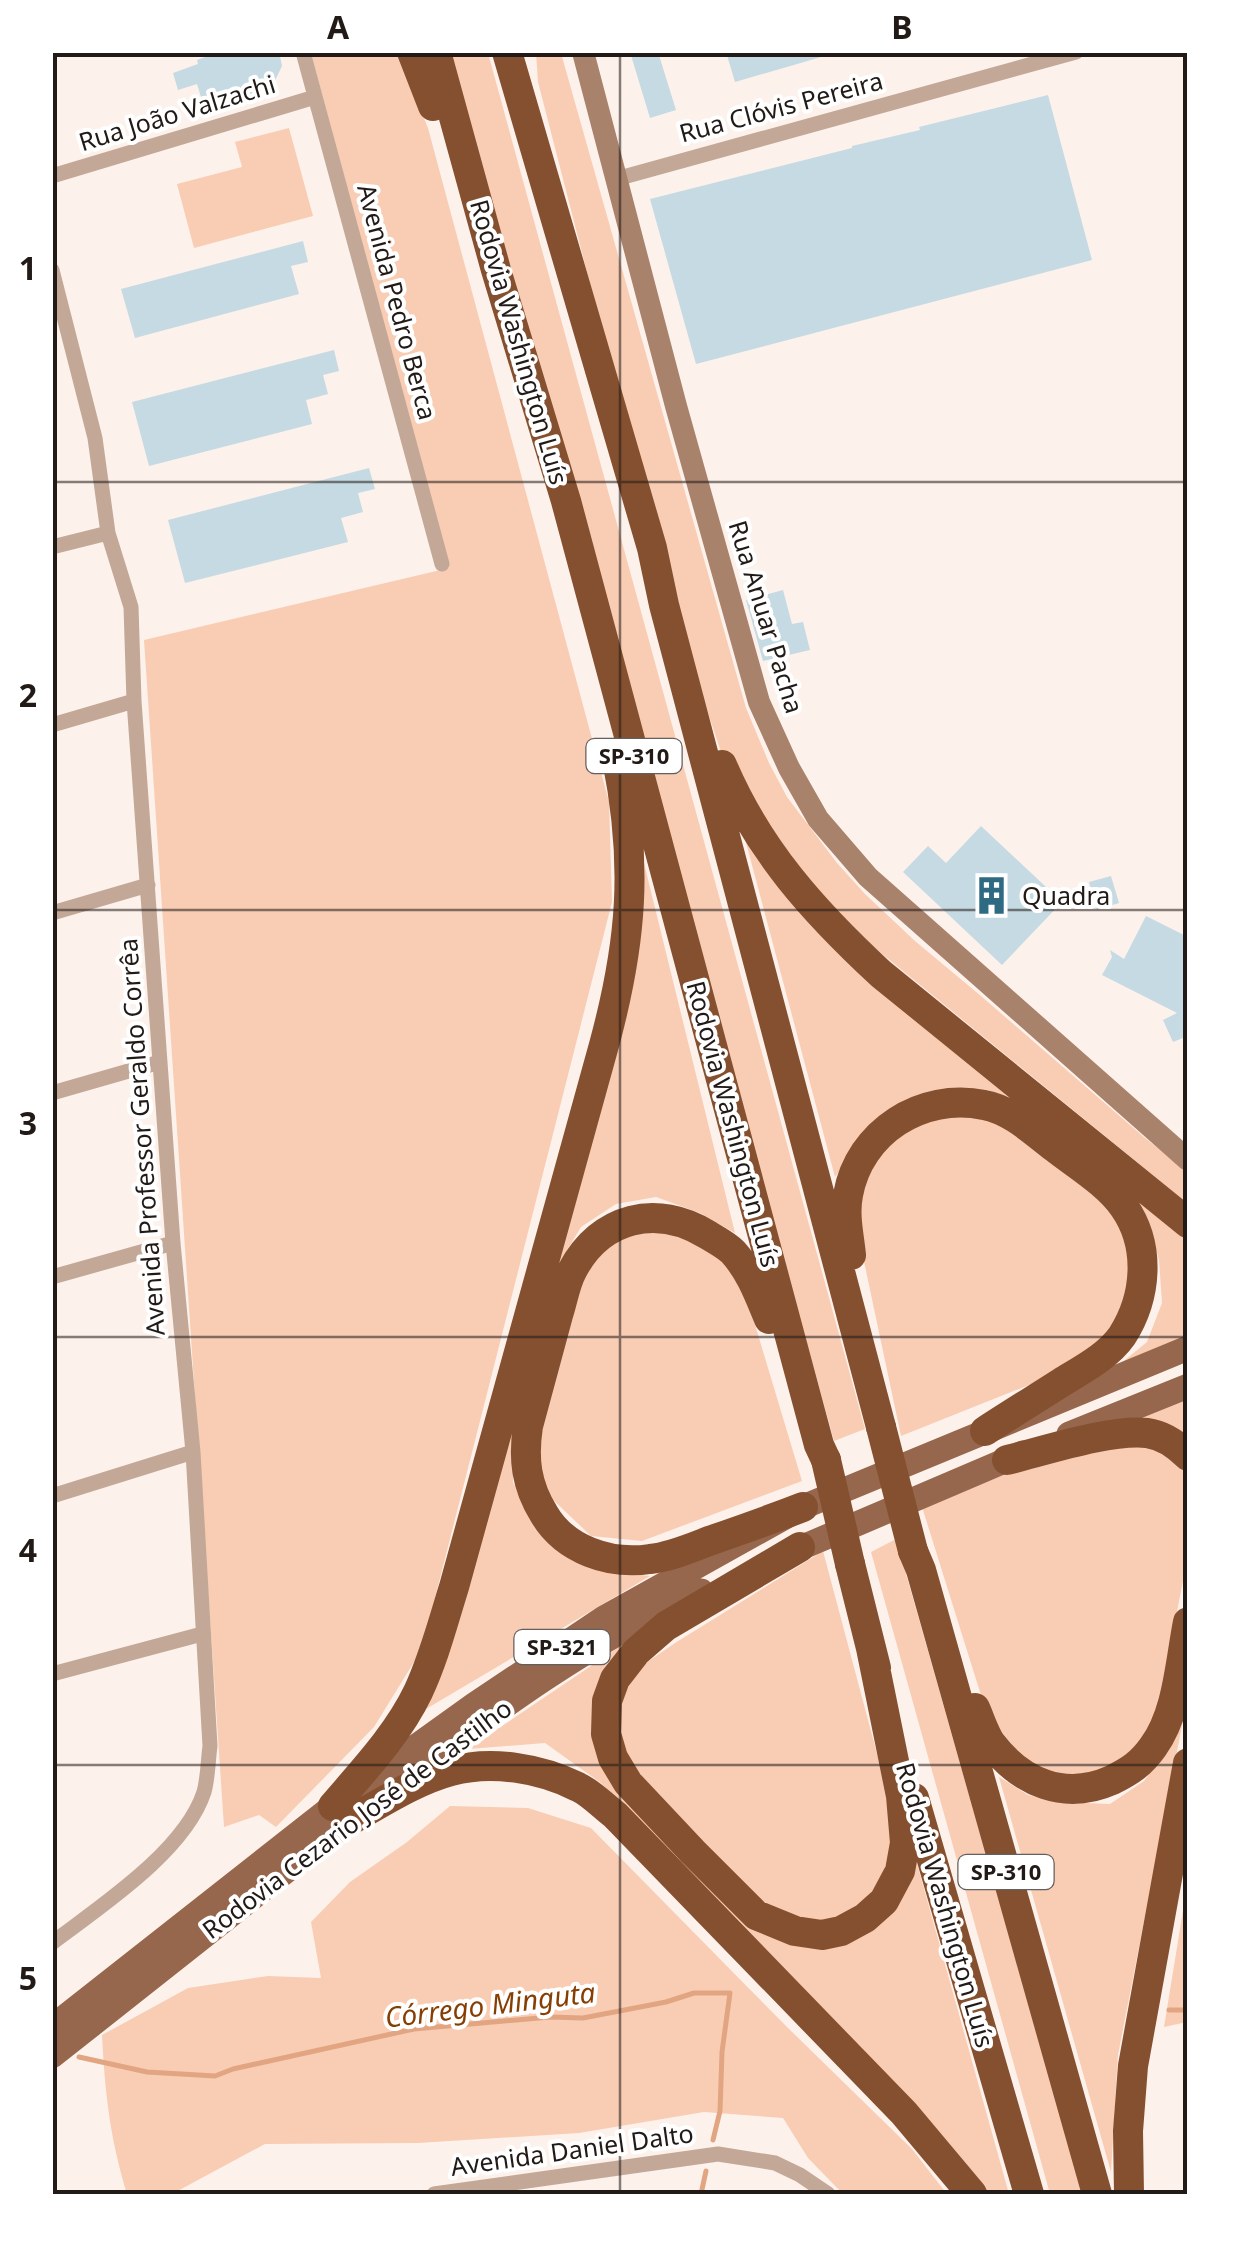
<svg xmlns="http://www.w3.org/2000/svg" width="1240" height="2247" font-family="'Noto Sans',sans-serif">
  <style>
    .green { fill: #f9cdb4 }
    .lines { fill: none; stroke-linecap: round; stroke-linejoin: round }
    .stream { stroke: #e1a582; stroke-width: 5 }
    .building { fill: #c5dae3 }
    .street { stroke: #c3a898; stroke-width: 15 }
    .secondary { stroke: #a9826c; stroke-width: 22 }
    .primary { stroke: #96674c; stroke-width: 25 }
    .highway { stroke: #85502f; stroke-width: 30 }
    .highway-bridge { stroke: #85502f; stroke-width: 30 }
    .grid { fill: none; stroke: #211a17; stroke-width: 2.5; stroke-opacity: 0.55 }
    .labels { text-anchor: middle; stroke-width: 8; stroke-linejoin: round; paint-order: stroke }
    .shield { fill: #fff; stroke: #645f5d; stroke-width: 2.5 }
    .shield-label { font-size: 22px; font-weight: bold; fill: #211a17 }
    .street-label { font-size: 25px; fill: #211a17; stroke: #fff }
    .poi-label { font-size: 25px; fill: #211a17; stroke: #fff; text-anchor: start }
    .water-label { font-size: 28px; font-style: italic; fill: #863e03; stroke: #fff }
    .neatline { fill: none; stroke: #211a17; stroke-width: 4 }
    .grid-label { font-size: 32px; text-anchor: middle; font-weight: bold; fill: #211a17 }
  </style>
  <rect width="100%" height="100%" fill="#fdf1eb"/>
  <!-- green -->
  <path class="green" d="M311 53H397L428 128 609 802 612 902 422 1649 374 1727 276 1827 259 1815 224 1827 144 640 449 568Z
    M451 53H488L865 1429 834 1441Z
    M536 53H561L746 708 769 763 787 797 837 863 865 894 915 941 981 996 1145 1138 1187 1171V1203L832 913 786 860 722 755 705 704 587 272 538 82Z
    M289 128 313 216 194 248 177 184 242 167 235 142Z
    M744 835 841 953 1187 1238V1340L1114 1369 1147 1342 1162 1303 1159 1260 1146 1217 1002 1099 863 1139 835 1177Z
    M642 855 735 1233 700 1213 656 1197 616 1204 581 1227 557 1267 513 1445V1482L530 1520 612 1572 650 1576 426 1709 626 989Z
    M971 1110 1017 1129 1096 1191 1127 1227 1133 1278 1124 1317 1097 1350 1054 1375 901 1436 855 1219 863 1171 887 1138 918 1122Z
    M663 1221 724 1254 747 1298 802 1481 642 1541 591 1536 547 1494 532 1442 583 1260 618 1226Z
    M1187 1396V1441L1135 1419Z
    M1123 1441 1153 1444 1188 1473 1187 1561 1160 1698 1148 1734 1122 1764 1090 1776H1054L1017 1753 985 1708 922 1507 1024 1467Z
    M896 1539 1083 2194H1050L871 1552Z
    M823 1551 892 1810 895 1842 875 1895 826 1925 763 1910 632 1775 618 1739 617 1699 640 1667 675 1643Z
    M622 1645 598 1698 597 1739 754 1927 817 1945 916 1860 1009 2194H984L951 2152 601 1783 545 1743 468 1749Z
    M1187 1700 1118 2055 1111 2172 999 1777 1028 1795 1063 1802 1110 1804 1144 1781 1171 1746Z
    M450 1806 528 1808 591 1828 786 2026 912 2149 947 2194H843L808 2158 783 2118 704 2112 579 2133 418 2143 265 2144 172 2194H127C110 2138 105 2094 102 2035L188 1988 268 1976 321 1978 311 1922 350 1882 407 1842Z
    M1187 1886V2022L1164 2027Z"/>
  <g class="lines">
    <!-- stream -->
    <path class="stream" d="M1169 2010H1188
      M79 2057 147 2072 215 2076 233 2069 414 2029 550 2017 583 2018 666 2002 694 1993H730L722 2052 720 2111 713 2140
      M701 2194 706 2171"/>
  </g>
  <!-- building -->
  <path class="building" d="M207 52H279L282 66 269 93 205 110 197 84 178 90 173 73 198 64 197 60 208 56Z
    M630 52H658L676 110 650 118Z
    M726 52H820L821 57 735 82Z
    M1048 95 1092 260 696 364 650 199 852 148V146L920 130 919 127Z
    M303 241 308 262 291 266 299 294 135 338 121 289Z
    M334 350 339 371 323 375 328 394 306 400 312 424 149 466 132 402Z
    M369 468 375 489 358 493 363 512 341 518 348 542 185 583 168 520Z
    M783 590 792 624 803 622 810 650 763 661 746 600Z
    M981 826 1062 902 1002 965 903 872 928 846 946 863Z
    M1111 876 1119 903 1097 910 1089 882Z
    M1146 916 1188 937V1036L1173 1042 1163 1020 1177 1013 1102 975 1112 957 1110 950 1124 959Z"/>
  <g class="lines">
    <!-- street -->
    <path class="street" d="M303 52 442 564
      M52 176 315 97
      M616 179 1076 52
      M52 270 95 438 108 533 131 607 134 701 173 1243 193 1452 210 1746C208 1760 208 1778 204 1792 185 1851 101 1906 52 1943
      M52 547 108 533
      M52 725 134 701
      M52 913 148 885
      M52 1093 160 1062
      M52 1277 173 1243
      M52 1496 193 1452
      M52 1674 202 1634
      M434 2194 718 2154 775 2163 800 2175 828 2194"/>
    <!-- secondary -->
    <path class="secondary" d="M583 52 676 406 759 702 789 768 818 819 868 877 1188 1160"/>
    <!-- primary -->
    <path class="primary" d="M1069 1434 1188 1386
      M784 1555 1023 1453
      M398 1784C493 1713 592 1639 701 1591
      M52 2027 333 1806 474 1705 604 1618 803 1507 1188 1348
      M52 2056 362 1811"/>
    <!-- highway -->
    <path class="highway" d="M412 52 433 106
      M436 52 496 270 566 501 819 1445 826 1460
      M507 52 652 548 664 605 881 1427
      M722 765C758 850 814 912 881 974L1188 1223
      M851 1255C849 1235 844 1215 848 1195 859 1132 922 1092 984 1105 1011 1110 1033 1131 1055 1148 1078 1166 1107 1183 1124 1207 1151 1246 1147 1297 1122 1336 1108 1356 1083 1369 1062 1382 1037 1398 1011 1414 985 1431
      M769 1319C759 1295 751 1272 733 1252 726 1245 716 1240 708 1235 657 1203 600 1217 572 1271 565 1284 563 1300 558 1315 548 1352 538 1389 528 1426 523 1459 526 1485 544 1514 565 1550 610 1565 650 1559 670 1557 691 1548 709 1541 741 1530 772 1519 803 1507
      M1007 1460C1044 1451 1110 1429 1147 1433 1163 1435 1176 1444 1188 1456
      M800 1547 666 1626 636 1652 615 1679 607 1701 606 1734 613 1758 628 1783 693 1852 756 1915 795 1931 822 1935 841 1931 865 1918 884 1901 900 1871 905 1843 901 1796 871 1648
      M913 1551 921 1570 1097 2194
      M850 1564 876 1668
      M975 1708C980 1719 984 1733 991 1743 1021 1783 1065 1801 1112 1780 1130 1771 1141 1764 1153 1747 1178 1713 1180 1662 1188 1622
      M914 1798 1029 2194
      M333 1806C363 1771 398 1734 418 1692 434 1658 443 1622 454 1587L604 1045C632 942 638 864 617 759
      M347 1822C380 1804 414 1781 451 1771 492 1760 540 1768 578 1787 591 1793 603 1806 615 1815L904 2113 972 2194
      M1129 2194 1128 2131 1133 2066 1188 1763"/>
    <!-- highway-bridge -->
    <path class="highway-bridge" d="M881 1427 913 1551
      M826 1460 850 1564"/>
  </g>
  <!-- grid -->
  <path class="grid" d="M620 52V2194M52 482H1188M52 910H1188M52 1337H1188M52 1765H1188"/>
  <!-- icons -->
  <defs>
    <symbol id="building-bare" viewBox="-9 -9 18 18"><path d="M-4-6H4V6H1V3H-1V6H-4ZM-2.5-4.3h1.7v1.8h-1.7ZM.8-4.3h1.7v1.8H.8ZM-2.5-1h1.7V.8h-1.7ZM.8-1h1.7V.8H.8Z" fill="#2e6a81" stroke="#fff" stroke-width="2.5" paint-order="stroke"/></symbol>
  </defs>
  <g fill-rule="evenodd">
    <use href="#building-bare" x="964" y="868" width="55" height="55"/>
  </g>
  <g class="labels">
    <!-- shield labels -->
    <g class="shield">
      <rect x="586.5" y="739" width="95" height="34" rx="8"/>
      <rect x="514.5" y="1630" width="95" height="34" rx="8"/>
      <rect x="958.5" y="1855" width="95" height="34" rx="8"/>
    </g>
    <g class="shield-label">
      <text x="634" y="764">SP-310</text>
      <text x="562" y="1655">SP-321</text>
      <text x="1006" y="1880">SP-310</text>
    </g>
    <!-- street labels -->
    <g class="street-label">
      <text transform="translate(781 107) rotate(-15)" y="9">Rua Clóvis Pereira</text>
      <text transform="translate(177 113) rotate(-17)" y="9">Rua João Valzachi</text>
      <text transform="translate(397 302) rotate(75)" y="9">Avenida Pedro Berca</text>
      <text transform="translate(519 342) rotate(74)" y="9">Rodovia Washington Luís</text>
      <text transform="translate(766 617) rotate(73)" y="9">Rua Anuar Pacha</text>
      <text transform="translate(733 1124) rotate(75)" y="9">Rodovia Washington Luís</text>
      <text transform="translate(142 1137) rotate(-94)" y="9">Avenida Professor Geraldo Corrêa</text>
      <text transform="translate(357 1819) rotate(-37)" y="9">Rodovia Cezario José de Castilho</text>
      <text transform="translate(945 1905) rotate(74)" y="9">Rodovia Washington Luís</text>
      <text transform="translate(572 2150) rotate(-8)" y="9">Avenida Daniel Dalto</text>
    </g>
    <!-- poi labels -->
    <g class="poi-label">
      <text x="1022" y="905">Quadra</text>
    </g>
    <!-- water labels -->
    <g class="water-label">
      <text transform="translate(490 2005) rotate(-7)" y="10">Córrego Minguta</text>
    </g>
  </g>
  <!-- border -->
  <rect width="1240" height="2247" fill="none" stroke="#ffffff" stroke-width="110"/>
  <rect x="55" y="55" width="1130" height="2137" class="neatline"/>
  <g class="grid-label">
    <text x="338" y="39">A</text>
    <text x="902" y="39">B</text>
    <text x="28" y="280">1</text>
    <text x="28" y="707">2</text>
    <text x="28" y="1135">3</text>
    <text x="28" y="1562">4</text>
    <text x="28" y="1990">5</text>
  </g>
</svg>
